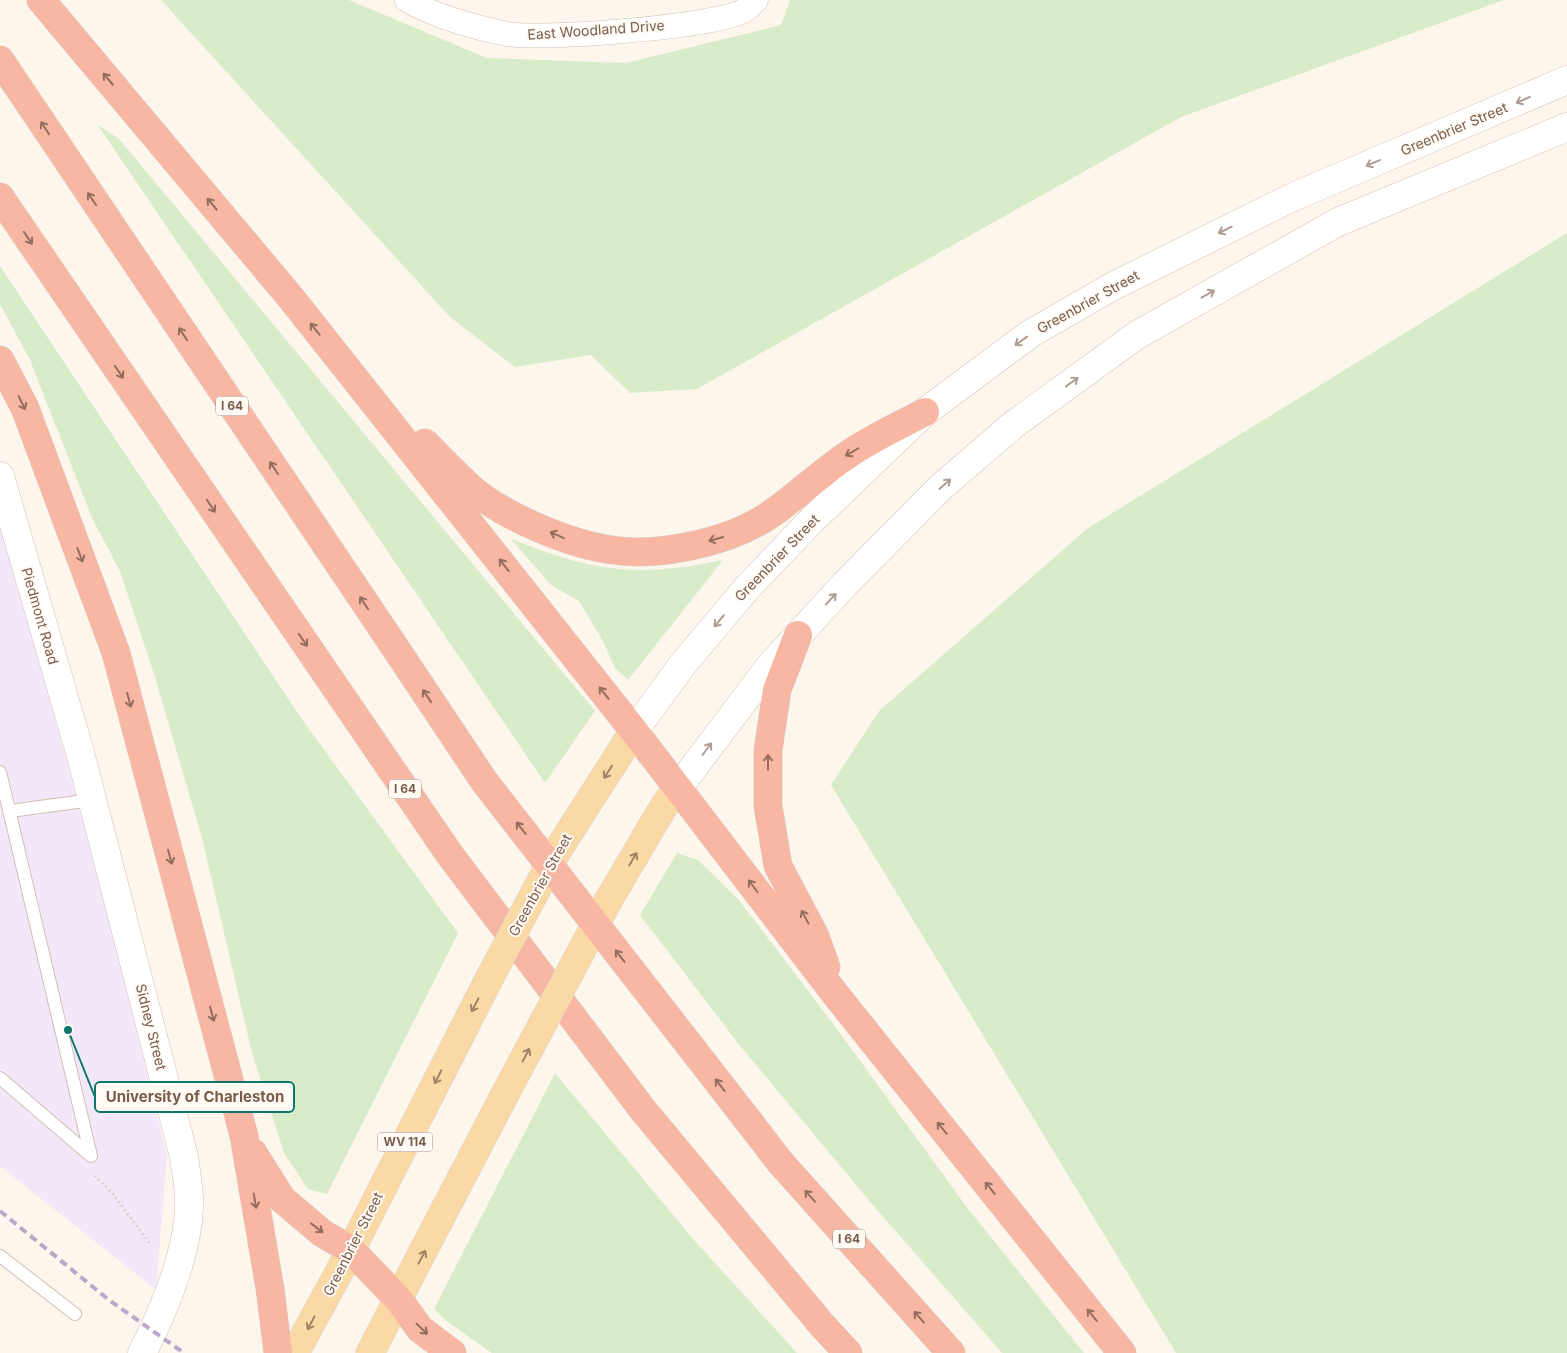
<svg xmlns="http://www.w3.org/2000/svg" width="1567" height="1353" font-family="Inter,sans-serif">
  <style>
    .education { fill: #f3e8fa }
    .green { fill: #d8ecc9 }
    .lines { fill: none; stroke-linecap: round; stroke-linejoin: round }
    .service-casing { stroke: #d1beb0; stroke-width: 14 }
    .minor-casing { stroke: #d1beb0; stroke-width: 25 }
    .tertiary-casing { stroke: #d1beb0; stroke-width: 29 }
    .secondary-casing { stroke: #d6c0b0; stroke-width: 29 }
    .primary-casing { stroke: #dad1cd; stroke-width: 29 }
    .motorway-casing { stroke: #dad1cd; stroke-width: 29 }
    .path { stroke: #d9b8a5; stroke-width: 3; stroke-dasharray: 1 4; stroke-linecap: butt }
    .service { stroke: #fff; stroke-width: 12 }
    .minor { stroke: #fff; stroke-width: 24 }
    .tertiary { stroke: #fff; stroke-width: 28 }
    .secondary { stroke: #fff; stroke-width: 28 }
    .primary { stroke: #fbd9a5; stroke-width: 28 }
    .motorway { stroke: #f7b7a3; stroke-width: 28 }
    .rail { stroke: #b9a8c9; stroke-width: 4; stroke-dasharray: 8 5; stroke-linecap: butt }
    .primary-bridge-casing { stroke: #dad1cd; stroke-width: 29; stroke-linecap: butt }
    .motorway-bridge-casing { stroke: #dad1cd; stroke-width: 29; stroke-linecap: butt }
    .primary-bridge { stroke: #fbd9a5; stroke-width: 28 }
    .motorway-bridge { stroke: #f7b7a3; stroke-width: 28 }
    .oneway { stroke: #936e5e }
    .oneway2 { stroke: #af9d94 }
    .oneway3 { stroke: #a18267 }
    .labels { text-anchor: middle; stroke-width: 4; stroke-linejoin: round; paint-order: stroke }
    .shield { fill: #fffaf3; stroke: #a28b7f; stroke-width: 1 }
    .shield-label { font-size: 12px; font-weight: bold; fill: #7a5c4d }
    .street-label { font-size: 14px; fill: #7a5c4d; stroke: #fffaf3 }
    .leader { fill: none; stroke: #0f766e; stroke-width: 2 }
    .callout-dot { fill: #0f766e; stroke: #fffaf3; stroke-width: 2 }
    .callout { fill: #fffaf3; stroke: #0f766e; stroke-width: 2 }
    .callout-label { font-size: 15px; text-anchor: middle; font-weight: bold; fill: #7a5c4d }
  </style>
  <rect width="100%" height="100%" fill="#fdf6ec"/>
  <!-- education -->
  <path class="education" d="M0 519 106 904 167 1156 156 1290 0 1166Z"/>
  <!-- green -->
  <path class="green" d="M161 0H349L487 58 626 63 781 25 790 0H1504L1181 117 697 389 630 393 591 355 515 367 450 317Z
    M97 124 119 139 595 711 545 783Z
    M1567 233V1353H1176L831 785 879 711 1088 528Z
    M0 266 301 718 458 933 327 1194 308 1189 284 1153 252 1053 202 838 155 677 120 571 92 518 30 360 0 304Z
    M510 538C591 572 637 578 723 560L628 680 615 668 603 641 579 601 551 585Z
    M677 853 698 860 739 900 834 1025 966 1206 1084 1353H1002L872 1204 741 1047 640 915Z
    M555 1073 694 1240 797 1353H492L445 1320 434 1309Z"/>
  <g class="lines">
    <defs>
      <path id="service" d="M0 772 91 1156 0 1078
        M10 811 92 800
        M0 1256 75 1314"/>
      <path id="minor" d="M407 0C434 16 476 28 507 34 542 40 718 27 745 10 749 8 752 3 756 0"/>
      <path id="tertiary" d="M0 476 81 756 184 1157C186 1173 190 1191 189 1207 188 1252 163 1313 142 1353"/>
      <path id="secondary" d="M634 731 683 664 747 588 809 523 925 412 1030 334 1113 286 1293 197 1567 80
        M678 788 770 666 845 584 940 488 1013 425 1137 335 1338 222 1567 127"/>
      <path id="primary" d="M556 853 634 731
        M608 901 664 806 678 788
        M295 1353 351 1250 490 977
        M370 1353 503 1098"/>
      <path id="motorway" d="M41 0 291 298 634 731 836 995 1122 1353
        M0 60 392 643
        M0 197 450 855 643 1110 822 1325 848 1353
        M0 360 25 408 116 653 244 1136 270 1289 278 1353
        M425 443C441 459 457 476 474 491 508 518 569 544 612 550 658 557 725 543 765 518 793 500 818 475 846 456 870 439 899 426 925 412
        M798 635 777 690 768 751V806L778 866 815 936 826 967
        M750 1123 780 1162 951 1353
        M253 1153 282 1199 322 1233 351 1250 399 1300 420 1329 452 1353"/>
    </defs>
    <!-- service casing -->
    <use href="#service" class="service-casing"/>
    <!-- minor casing -->
    <use href="#minor" class="minor-casing"/>
    <!-- tertiary casing -->
    <use href="#tertiary" class="tertiary-casing"/>
    <!-- secondary casing -->
    <use href="#secondary" class="secondary-casing"/>
    <!-- primary casing -->
    <use href="#primary" class="primary-casing"/>
    <!-- motorway casing -->
    <use href="#motorway" class="motorway-casing"/>
    <!-- path -->
    <path class="path" d="M95 1176 113 1194 150 1244"/>
    <!-- service -->
    <use href="#service" class="service"/>
    <!-- minor -->
    <use href="#minor" class="minor"/>
    <!-- tertiary -->
    <use href="#tertiary" class="tertiary"/>
    <!-- secondary -->
    <use href="#secondary" class="secondary"/>
    <!-- primary -->
    <use href="#primary" class="primary"/>
    <!-- motorway -->
    <use href="#motorway" class="motorway"/>
    <!-- rail -->
    <path class="rail" d="M0 1211 109 1300 184 1353"/>
    <defs>
      <path id="primary-bridge" d="M490 977 556 853
        M503 1098 608 901"/>
      <path id="motorway-bridge" d="M392 643 484 781 750 1123"/>
    </defs>
    <!-- primary-bridge casing -->
    <use href="#primary-bridge" class="primary-bridge-casing"/>
    <!-- motorway-bridge casing -->
    <use href="#motorway-bridge" class="motorway-bridge-casing"/>
    <!-- primary-bridge -->
    <use href="#primary-bridge" class="primary-bridge"/>
    <!-- motorway-bridge -->
    <use href="#motorway-bridge" class="motorway-bridge"/>
  </g>
  <!-- one-way arrows -->
  <defs><path id="oneway-shaft" d="M-6 0H5M1.5-3L5.5 0L1.5 3" fill="none" stroke-width="1.6" stroke-linecap="round" stroke-linejoin="round" transform="scale(1.25)"/></defs>
  <g class="oneway">
    <use href="#oneway-shaft" transform="translate(108 79) rotate(-130)"/>
    <use href="#oneway-shaft" transform="translate(45 128) rotate(-123)"/>
    <use href="#oneway-shaft" transform="translate(92 199) rotate(-124)"/>
    <use href="#oneway-shaft" transform="translate(212 204) rotate(-130)"/>
    <use href="#oneway-shaft" transform="translate(28 238) rotate(56)"/>
    <use href="#oneway-shaft" transform="translate(315 329) rotate(-129)"/>
    <use href="#oneway-shaft" transform="translate(183 334) rotate(-124)"/>
    <use href="#oneway-shaft" transform="translate(119 372) rotate(56)"/>
    <use href="#oneway-shaft" transform="translate(22 403) rotate(64)"/>
    <use href="#oneway-shaft" transform="translate(852 452) rotate(150)"/>
    <use href="#oneway-shaft" transform="translate(274 468) rotate(-124)"/>
    <use href="#oneway-shaft" transform="translate(211 506) rotate(56)"/>
    <use href="#oneway-shaft" transform="translate(557 535) rotate(-156)"/>
    <use href="#oneway-shaft" transform="translate(716 539) rotate(164)"/>
    <use href="#oneway-shaft" transform="translate(80 555) rotate(69)"/>
    <use href="#oneway-shaft" transform="translate(504 565) rotate(-128)"/>
    <use href="#oneway-shaft" transform="translate(364 603) rotate(-124)"/>
    <use href="#oneway-shaft" transform="translate(303 640) rotate(56)"/>
    <use href="#oneway-shaft" transform="translate(604 693) rotate(-128)"/>
    <use href="#oneway-shaft" transform="translate(427 696) rotate(-124)"/>
    <use href="#oneway-shaft" transform="translate(129 700) rotate(75)"/>
    <use href="#oneway-shaft" transform="translate(768 762) rotate(-90)"/>
    <use href="#oneway-shaft" transform="translate(521 828) rotate(-128)"/>
    <use href="#oneway-shaft" transform="translate(170 857) rotate(75)"/>
    <use href="#oneway-shaft" transform="translate(753 886) rotate(-127)"/>
    <use href="#oneway-shaft" transform="translate(805 917) rotate(-118)"/>
    <use href="#oneway-shaft" transform="translate(620 956) rotate(-128)"/>
    <use href="#oneway-shaft" transform="translate(212 1014) rotate(75)"/>
    <use href="#oneway-shaft" transform="translate(720 1085) rotate(-128)"/>
    <use href="#oneway-shaft" transform="translate(942 1128) rotate(-129)"/>
    <use href="#oneway-shaft" transform="translate(990 1188) rotate(-129)"/>
    <use href="#oneway-shaft" transform="translate(810 1196) rotate(-132)"/>
    <use href="#oneway-shaft" transform="translate(255 1201) rotate(80)"/>
    <use href="#oneway-shaft" transform="translate(317 1228) rotate(38)"/>
    <use href="#oneway-shaft" transform="translate(1092 1315) rotate(-129)"/>
    <use href="#oneway-shaft" transform="translate(919 1317) rotate(-132)"/>
    <use href="#oneway-shaft" transform="translate(422 1329) rotate(44)"/>
  </g>
  <g class="oneway2">
    <use href="#oneway-shaft" transform="translate(1523 100) rotate(156)"/>
    <use href="#oneway-shaft" transform="translate(1373 163) rotate(157)"/>
    <use href="#oneway-shaft" transform="translate(1225 230) rotate(154)"/>
    <use href="#oneway-shaft" transform="translate(1208 294) rotate(-29)"/>
    <use href="#oneway-shaft" transform="translate(1021 341) rotate(144)"/>
    <use href="#oneway-shaft" transform="translate(1072 382) rotate(-36)"/>
    <use href="#oneway-shaft" transform="translate(945 484) rotate(-41)"/>
    <use href="#oneway-shaft" transform="translate(831 599) rotate(-47)"/>
    <use href="#oneway-shaft" transform="translate(719 621) rotate(130)"/>
    <use href="#oneway-shaft" transform="translate(707 749) rotate(-53)"/>
  </g>
  <g class="oneway3">
    <use href="#oneway-shaft" transform="translate(608 772) rotate(123)"/>
    <use href="#oneway-shaft" transform="translate(633 859) rotate(-60)"/>
    <use href="#oneway-shaft" transform="translate(475 1005) rotate(118)"/>
    <use href="#oneway-shaft" transform="translate(526 1055) rotate(-62)"/>
    <use href="#oneway-shaft" transform="translate(438 1077) rotate(117)"/>
    <use href="#oneway-shaft" transform="translate(422 1257) rotate(-62)"/>
    <use href="#oneway-shaft" transform="translate(311 1323) rotate(118)"/>
  </g>
  <g class="labels">
    <!-- shield labels -->
    <g class="shield">
      <rect x="216" y="396.5" width="32" height="19" rx="4"/>
      <rect x="389" y="779.5" width="32" height="19" rx="4"/>
      <rect x="377.5" y="1132.5" width="55" height="19" rx="4"/>
      <rect x="833" y="1229.5" width="32" height="19" rx="4"/>
    </g>
    <g class="shield-label">
      <text x="232" y="410">I 64</text>
      <text x="405" y="793">I 64</text>
      <text x="405" y="1146">WV 114</text>
      <text x="849" y="1243">I 64</text>
    </g>
    <!-- street labels -->
    <g class="street-label">
      <text transform="translate(596 30) rotate(-4)" y="5">East Woodland Drive</text>
      <text transform="translate(1454 129) rotate(-23)" y="5">Greenbrier Street</text>
      <text transform="translate(1088 302) rotate(-29)" y="5">Greenbrier Street</text>
      <text transform="translate(777 558) rotate(-46)" y="5">Greenbrier Street</text>
      <text transform="translate(40 616) rotate(74)" y="5">Piedmont Road</text>
      <text transform="translate(540 885) rotate(-61)" y="5">Greenbrier Street</text>
      <text transform="translate(151 1027) rotate(76)" y="5">Sidney Street</text>
      <text transform="translate(353 1244) rotate(-63)" y="5">Greenbrier Street</text>
    </g>
  </g>
  <!-- callouts -->
  <path class="leader" d="M68 1030L95 1097"/>
  <circle class="callout-dot" cx="68" cy="1030" r="5"/>
  <rect class="callout" x="95" y="1082" width="199" height="30" rx="5"/>
  <g class="callout-label">
    <text x="195" y="1102">University of Charleston</text>
  </g>
</svg>
